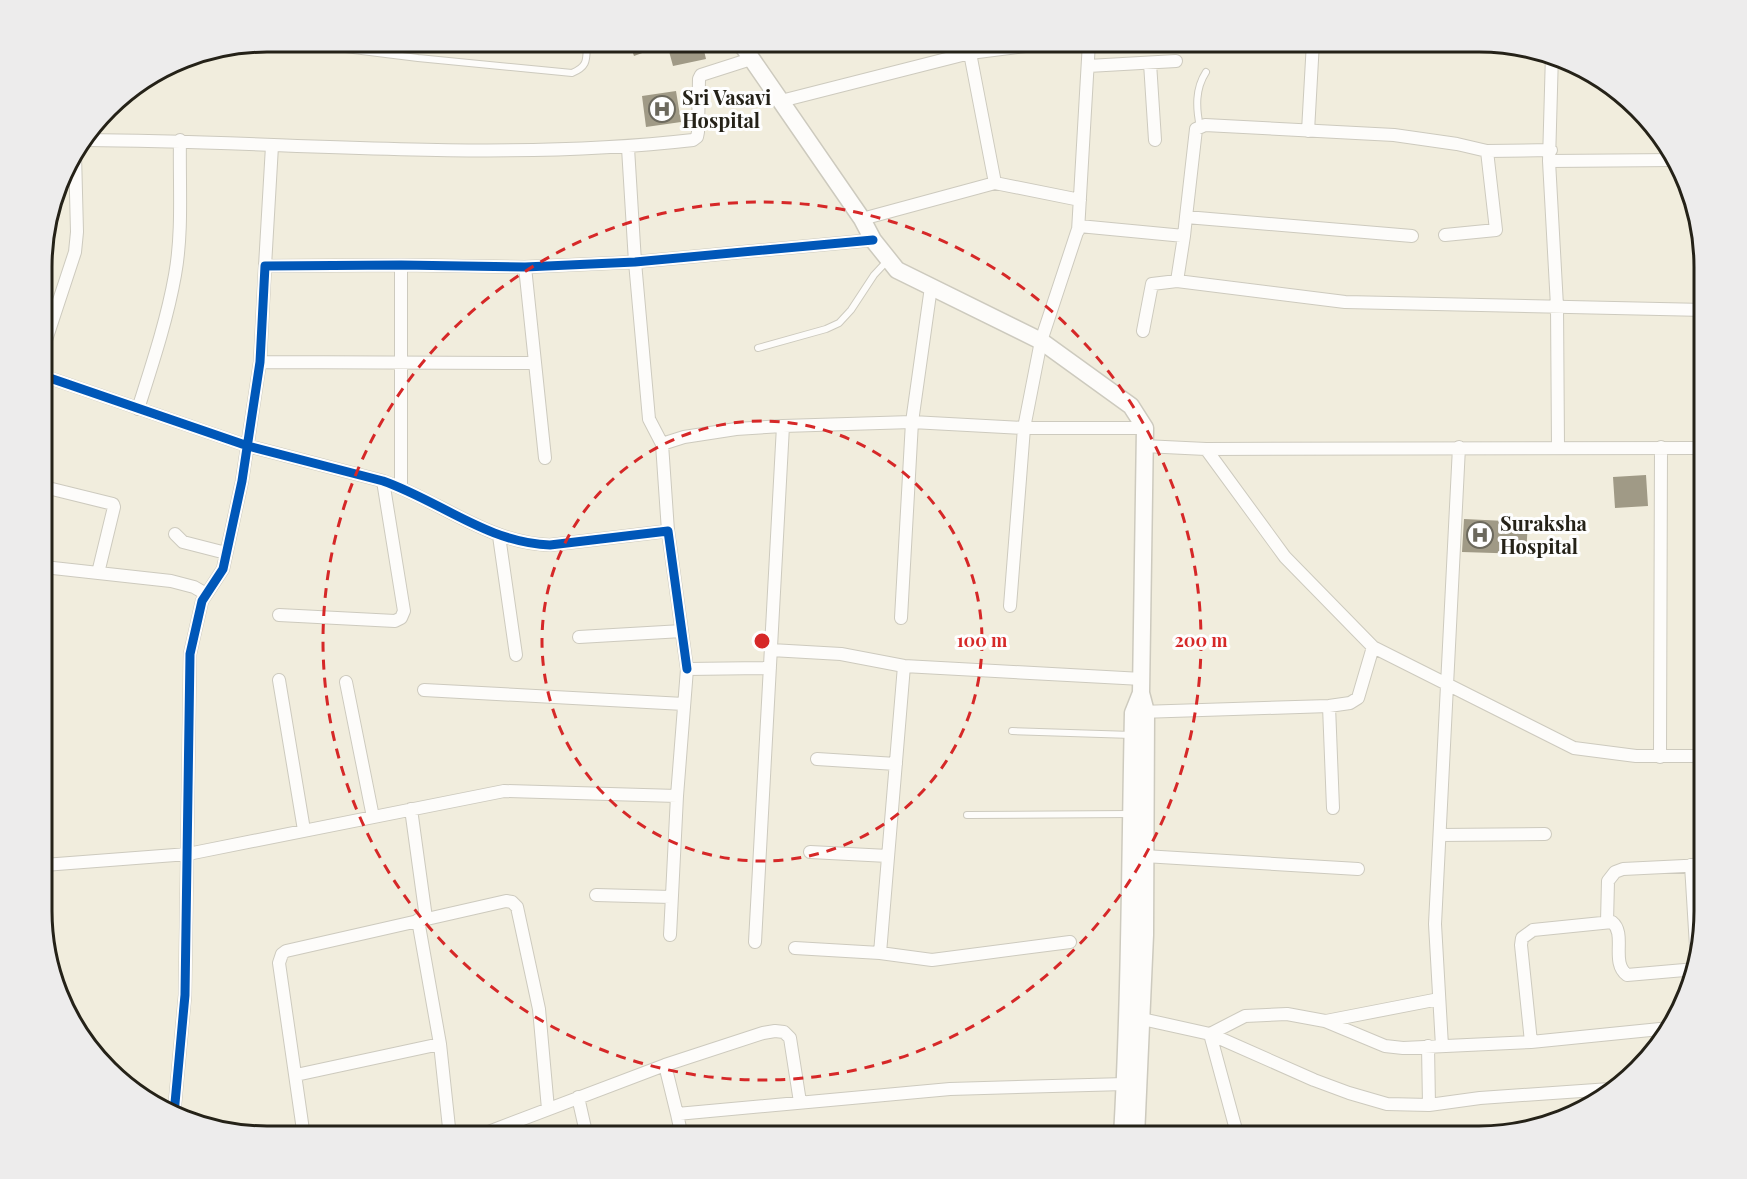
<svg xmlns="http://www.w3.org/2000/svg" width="1747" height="1179" font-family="'Playfair Display',serif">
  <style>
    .building { fill: #a09a86 }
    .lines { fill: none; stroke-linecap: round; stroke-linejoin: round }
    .lane-casing { stroke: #cdcabe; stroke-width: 8 }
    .street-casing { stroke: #cdcabe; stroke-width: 14 }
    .secondary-casing { stroke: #cdcabe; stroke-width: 19 }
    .lane { stroke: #fdfcfa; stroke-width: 6 }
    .street { stroke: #fdfcfa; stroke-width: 12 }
    .secondary { stroke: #fdfcfa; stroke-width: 16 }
    .cycleway-casing { stroke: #fefefe; stroke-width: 13 }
    .cycleway { stroke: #0057b8; stroke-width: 9 }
    .ring { fill: none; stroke: #d62828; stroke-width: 3; stroke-dasharray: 10 8 }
    .labels { text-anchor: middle; stroke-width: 6; stroke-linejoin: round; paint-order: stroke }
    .poi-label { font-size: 20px; font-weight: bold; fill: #252218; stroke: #fefefe; text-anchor: start }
    .rim { fill: none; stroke: #252218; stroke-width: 3 }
    .centre { fill: #d62828; stroke: #fefefe; stroke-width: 3 }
    .ring-label { font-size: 18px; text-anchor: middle; font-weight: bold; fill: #d62828; stroke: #fefefe; stroke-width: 6; stroke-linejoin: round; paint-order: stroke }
  </style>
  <rect width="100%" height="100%" fill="#f1eddd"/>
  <!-- building -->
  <path class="building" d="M629 42H702L706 59 673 66 667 44 634 56Z
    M676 91 681 122 646 127 642 96Z
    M1646 475 1648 506 1615 508 1613 477Z
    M1464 519 1528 522 1526 554 1462 552Z"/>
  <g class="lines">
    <defs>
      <path id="lane" d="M289 42 418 58 572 73C589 66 586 59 587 42
        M1200 127C1196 108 1195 89 1206 72
        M758 348 826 329 839 323 851 310 874 275 888 260
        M1012 731 1132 735
        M967 815 1130 814"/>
      <path id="street" d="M1552 54 1549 161 1557 306 1558 447
        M1150 63 1155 140
        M1088 66 1176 61
        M781 101 970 53 1058 42
        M1308 131 1313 42
        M87 140C289 141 492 163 693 140L697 137 698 132 699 79 701 75 751 59
        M628 148 635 262 649 419 662 444
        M1549 161 1676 160
        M995 183 1080 200
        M1186 217 1196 129 1205 125 1394 135 1457 144 1487 151 1551 150
        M862 219 995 183 970 53
        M1078 231 1089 42
        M1445 235 1496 230 1487 151
        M1184 236 1186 217 1412 236
        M265 266 272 146
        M525 267 545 458
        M1177 281 1345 302 1705 310
        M44 346 75 252 77 232 75 154
        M260 362 535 363
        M44 376 248 446 383 481C440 501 488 543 550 545L668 531 687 669
        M138 409C152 365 167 320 175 275 183 231 179 184 180 140
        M1144 446 1206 449 1705 448
        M1206 449 1285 557 1373 647 1574 748 1636 756H1705
        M44 487 113 504 114 507 98 573
        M401 487V265
        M668 531 662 444 684 437 736 429 783 426 912 422 1024 428H1145
        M175 534 183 542 226 553
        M499 536 516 655
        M44 567 171 581 194 587 206 594
        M1010 606 1024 428 1041 341 1079 226 1184 236 1177 281 1152 284 1143 331
        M279 615 395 621 401 618 404 611 383 481
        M901 618 912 422 931 287
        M579 637 682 631
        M771 650 841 654 904 666 1142 679
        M279 680 304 830
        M346 682 373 817
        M424 690 684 704
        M1329 706 1333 808
        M1140 712 1329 706 1350 703 1358 698 1373 647
        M1660 757 1661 447
        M817 759 896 764
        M411 809 426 918
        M1440 835 1545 834
        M810 852 888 856
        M1144 856 1358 869
        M44 865 188 854 504 791 677 796
        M1691 865 1697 963
        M596 895 671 897
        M418 920 440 1044 450 1137
        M1607 922 1608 881 1615 872 1623 869 1705 865
        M670 935 677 796 687 669 770 668
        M755 942 783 426
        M795 948 880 953 932 960 1070 942
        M880 953 904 666
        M1142 1019 1210 1034 1238 1137
        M1326 1021 1439 999
        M1210 1034 1245 1016 1287 1014 1325 1021 1385 1046 1403 1048 1531 1042 1670 1028
        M1210 1034 1314 1080 1349 1093 1387 1104 1429 1105 1480 1098 1610 1089
        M1531 1042 1521 945 1522 938 1533 930 1612 922C1627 934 1610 962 1627 975L1696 969
        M1428 1046 1429 1105
        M1442 1046 1435 924 1459 447
        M665 1065 763 1033 775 1031 784 1032 790 1038 800 1102
        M296 1075 440 1044
        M578 1097 587 1137
        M174 1114 185 995 190 654 202 601 223 569 242 481 260 362 265 266 401 265 525 267 635 262 873 240
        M483 1134 665 1065 677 1114
        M304 1137 279 963 282 954 286 951 506 901 512 902 517 907 539 1009 548 1109
        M682 1137 677 1114 950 1089 1125 1084"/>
      <path id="secondary" d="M740 42 862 219 873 240 897 270 1041 341 1131 406 1145 428 1141 693 1146 712 1145 935 1136 1137
        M1122 1137C1130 996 1130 854 1133 713L1141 693"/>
    </defs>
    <!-- lane casing -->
    <use href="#lane" class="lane-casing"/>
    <!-- street casing -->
    <use href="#street" class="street-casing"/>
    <!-- secondary casing -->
    <use href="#secondary" class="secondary-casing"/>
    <!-- lane -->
    <use href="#lane" class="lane"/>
    <!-- street -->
    <use href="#street" class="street"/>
    <!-- secondary -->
    <use href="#secondary" class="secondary"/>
    <defs>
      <path id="cycleway" d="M44 376 248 446 383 481C440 501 488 543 550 545L668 531 687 669
        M174 1114 185 995 190 654 202 601 223 569 242 481 260 362 265 266 401 265 525 267 635 262 873 240"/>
    </defs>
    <!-- cycleway casing -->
    <use href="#cycleway" class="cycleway-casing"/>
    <!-- cycleway -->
    <use href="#cycleway" class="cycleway"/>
  </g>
  <!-- distance rings -->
  <g class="ring">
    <circle cx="762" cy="641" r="220"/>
    <circle cx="762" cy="641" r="439"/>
  </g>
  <!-- icons -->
  <defs>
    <symbol id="hospital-ring" viewBox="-11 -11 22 22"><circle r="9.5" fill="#fefefe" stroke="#6c695d" stroke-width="1.5"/><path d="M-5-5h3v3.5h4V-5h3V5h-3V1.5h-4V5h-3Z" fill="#6c695d"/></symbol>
  </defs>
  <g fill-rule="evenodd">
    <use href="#hospital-ring" x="647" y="94" width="30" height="30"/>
    <use href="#hospital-ring" x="1465" y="520" width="30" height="30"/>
  </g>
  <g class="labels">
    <!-- poi labels -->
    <g class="poi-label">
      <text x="682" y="105">Sri Vasavi<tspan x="682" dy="23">Hospital</tspan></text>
      <text x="1500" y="531">Suraksha<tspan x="1500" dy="23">Hospital</tspan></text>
    </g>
  </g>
  <!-- crop -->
  <path d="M0 0H1747V1179H0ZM267 52H1479A215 215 0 0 1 1694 267V911A215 215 0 0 1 1479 1126H267A215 215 0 0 1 52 911V267A215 215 0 0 1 267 52Z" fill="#edecec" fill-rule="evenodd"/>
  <path class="rim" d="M267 52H1479A215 215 0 0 1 1694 267V911A215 215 0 0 1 1479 1126H267A215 215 0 0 1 52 911V267A215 215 0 0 1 267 52Z"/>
  <circle cx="762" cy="641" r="9" class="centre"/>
  <g class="ring-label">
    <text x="982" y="647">100 m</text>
    <text x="1201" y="647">200 m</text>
  </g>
</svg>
